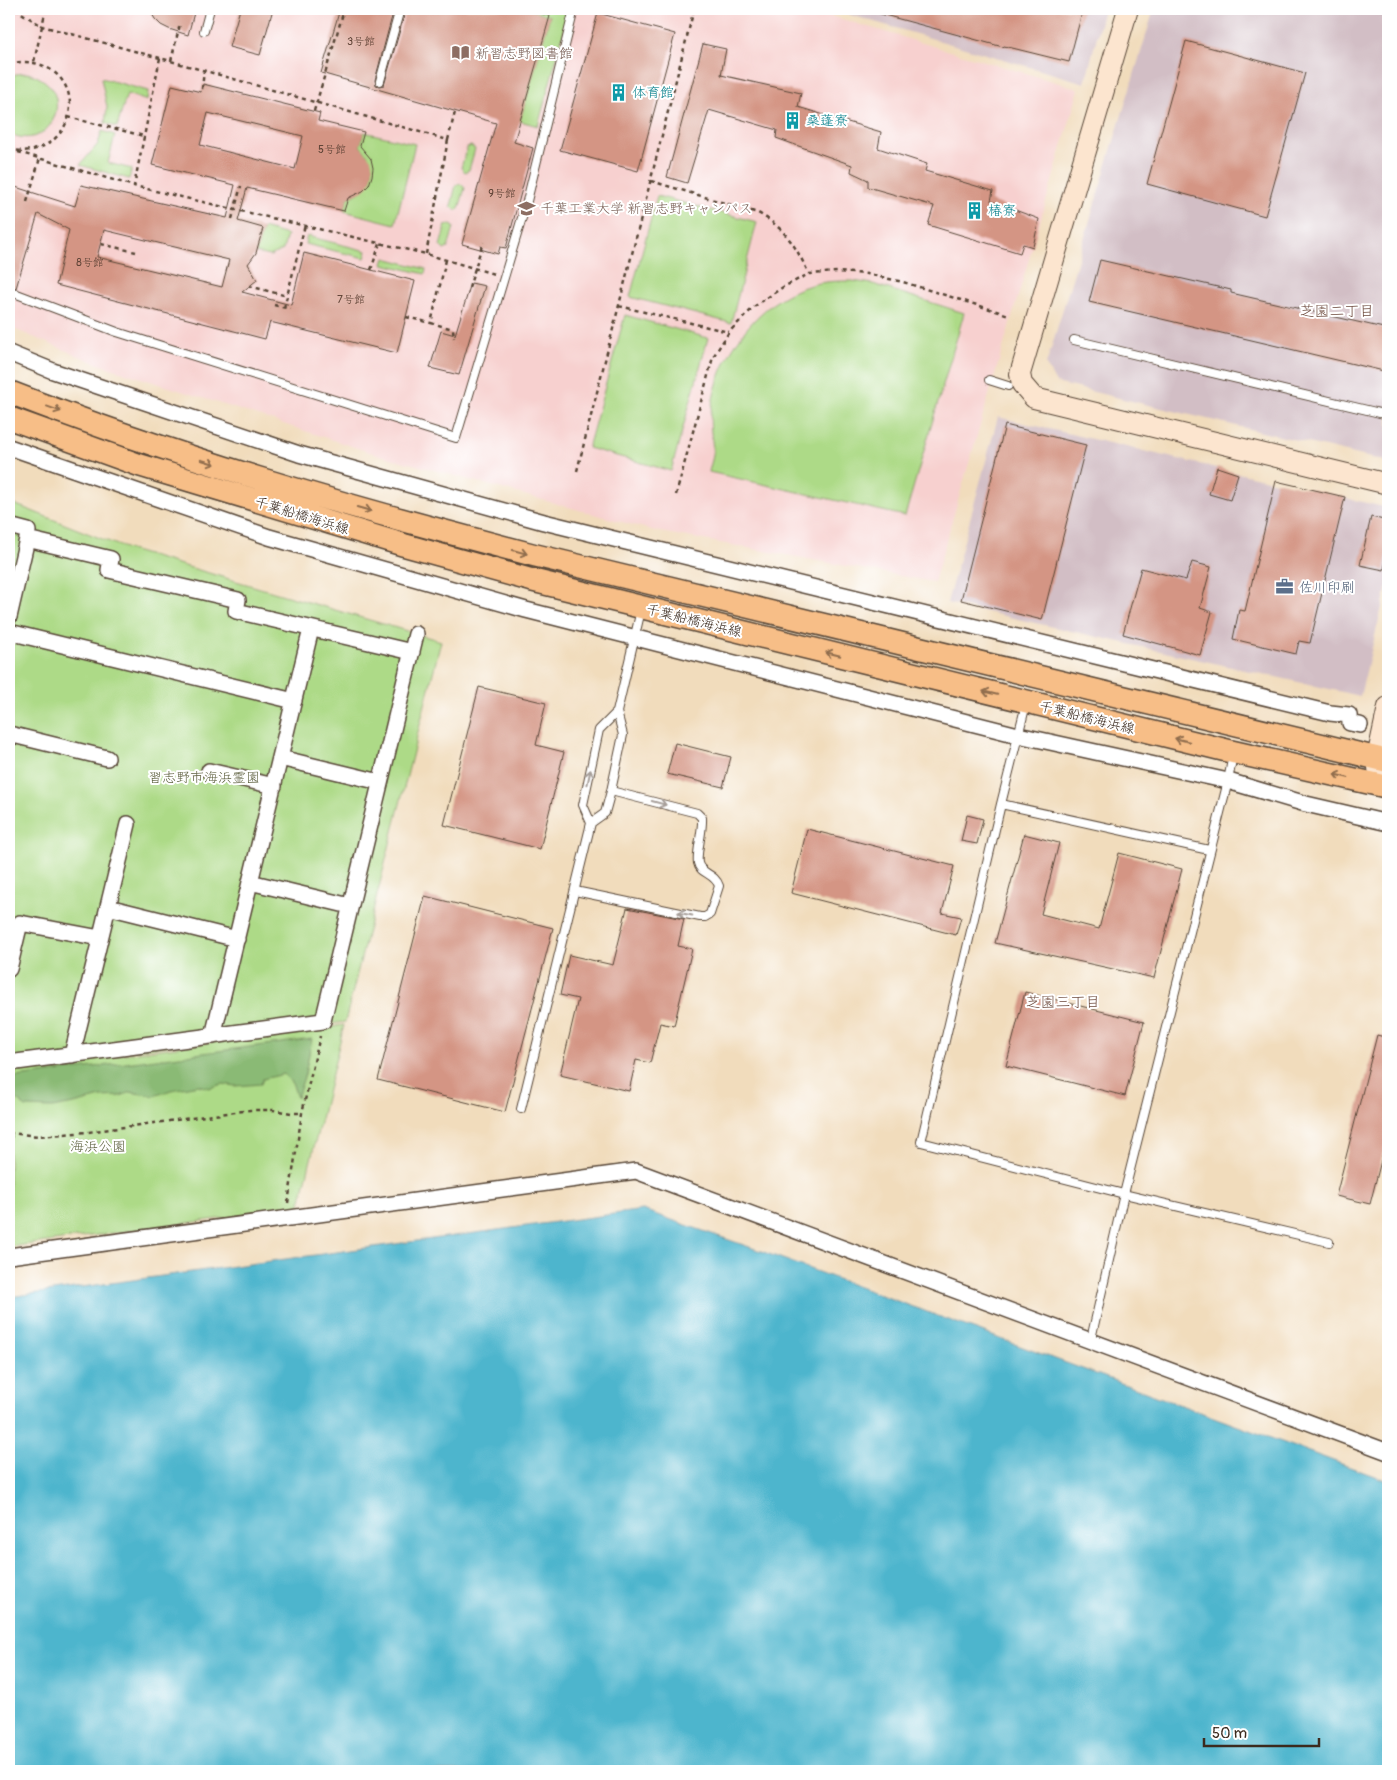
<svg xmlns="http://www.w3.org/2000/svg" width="1397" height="1780" font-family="Pangolin,'Klee One',sans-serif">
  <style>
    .built { fill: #f7d0cf }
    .industrial { fill: #d2bec5 }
    .green { fill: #adda87; stroke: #748252 }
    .forest { fill: #8aba74; stroke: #627249 }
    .water { fill: #4eb5cd; stroke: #447076 }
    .building { fill: #d49584; fill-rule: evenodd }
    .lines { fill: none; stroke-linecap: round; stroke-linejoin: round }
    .lane-casing { stroke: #564536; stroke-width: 10 }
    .street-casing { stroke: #564536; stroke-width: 18 }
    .secondary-casing { stroke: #564536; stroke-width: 22 }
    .primary-casing { stroke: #564536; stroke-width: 25 }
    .path { stroke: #564536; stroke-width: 2.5; stroke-dasharray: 4 4; stroke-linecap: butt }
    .lane { stroke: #fff; stroke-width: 8 }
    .street { stroke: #fff; stroke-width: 15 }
    .secondary { stroke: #fce5cf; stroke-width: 20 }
    .primary { stroke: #f7be87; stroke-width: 22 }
    .oneway { stroke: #906d4d }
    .oneway2 { stroke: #a79f9a }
    .labels { text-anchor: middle; stroke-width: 4; stroke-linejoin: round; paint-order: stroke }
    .number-label { font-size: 11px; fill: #614538 }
    .education-label { font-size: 14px; fill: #785e54; stroke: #fff; text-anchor: start }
    .culture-label { font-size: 14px; fill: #0d838f; stroke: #fff; text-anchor: start }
    .street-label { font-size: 14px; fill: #3b2a1e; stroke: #fff }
    .service-label { font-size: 14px; fill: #4e5e75; stroke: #fff; text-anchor: start }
    .park-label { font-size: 14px; fill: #5d5f3e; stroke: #fff }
    .neighbourhood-label { font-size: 15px; fill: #714f42; stroke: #fff }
  </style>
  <rect width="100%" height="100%" fill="#fff"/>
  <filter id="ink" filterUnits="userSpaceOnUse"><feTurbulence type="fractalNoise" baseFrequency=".02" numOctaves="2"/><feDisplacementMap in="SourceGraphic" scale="10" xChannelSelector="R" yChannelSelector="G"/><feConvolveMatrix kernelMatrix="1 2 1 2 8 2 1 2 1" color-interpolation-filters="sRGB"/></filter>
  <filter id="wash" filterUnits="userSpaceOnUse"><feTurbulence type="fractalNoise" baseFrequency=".0096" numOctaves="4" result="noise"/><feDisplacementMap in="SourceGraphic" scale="20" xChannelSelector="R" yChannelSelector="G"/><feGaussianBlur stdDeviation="1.12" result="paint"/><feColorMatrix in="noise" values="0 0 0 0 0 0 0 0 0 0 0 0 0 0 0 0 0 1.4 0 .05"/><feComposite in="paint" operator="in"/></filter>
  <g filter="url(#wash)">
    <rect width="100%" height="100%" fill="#f1dcbc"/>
    <!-- built -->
    <path class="built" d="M9 9H807L1079 89 934 582 655 531 376 454 101 365 9 327Z"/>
    <!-- industrial -->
    <path class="industrial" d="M830 9H1104L1085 83Z
      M1154 9H1388V462L1056 383 1046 365Z
      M998 417 1388 508V583L1360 696 947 603Z"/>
    <!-- green -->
    <path class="green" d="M526 9H570L538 126 520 121 550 16Z
      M27 73C82 87 51 156 9 133V78L16 74Z
      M101 78 148 91 147 101 127 94 117 127 105 123 107 107Z
      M102 131 115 135 108 163 132 169 129 179 80 165 98 144Z
      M364 132 415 144 395 224 344 211 348 198C374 189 381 166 360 146Z
      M471 146 475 149 469 170 465 172 461 168 467 147Z
      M461 184 465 188 459 209 455 210 451 206 456 185Z
      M657 196 757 222 731 323 630 297Z
      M450 224 454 227 448 248 444 250 440 246 446 225Z
      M263 228 287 235 283 250 270 256 256 253Z
      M307 236 367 251 365 258 305 244Z
      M385 258 426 269 425 274 383 264Z
      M853 281 873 284 964 313 905 516 709 472C710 465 714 457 713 450 712 437 709 425 711 412 717 358 756 300 811 285 825 281 839 281 853 281Z
      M625 315 708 338 671 471 588 448Z
      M9 502 130 550 441 641 345 1022 9 1067Z
      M344 1025 299 1208 9 1247V1069Z"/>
    <!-- forest -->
    <path class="forest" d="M312 1039 305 1074 297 1098 293 1085 284 1074 263 1079 261 1084 235 1086 223 1084 209 1088 198 1085 171 1090 154 1096 130 1092 121 1096 101 1097 74 1104 52 1108 26 1107 9 1094V1078Z"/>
    <!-- water -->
    <path class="water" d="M643 1210 758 1250 1388 1481V1771H9V1297Z"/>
    <g id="blocks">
      <!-- building -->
      <path class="building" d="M149 9H195L188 35 169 29 161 25 155 19Z
        M240 9H273L260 55 229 47Z
        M340 9H394L375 80 376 85 379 86 384 85 385 82 406 9H526L550 16 514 142 533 148 506 248 500 247 498 254 462 244 496 123 321 73Z
        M878 9H1083L1069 62 1004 46 1003 47 877 13Z
        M598 13 675 34 638 171 560 150Z
        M1186 41 1305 73 1265 216 1147 184Z
        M703 44 726 49 721 75 801 93 798 107 881 132 878 148 927 164 925 171 993 191 991 201 1039 219 1033 247 1023 244 1020 253 928 225 934 206 868 187V180L851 172 852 165 776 138 777 130 709 110 687 183 667 177Z
        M203 84 320 113 318 121 364 132 360 146 371 159 373 168 372 176 369 185 363 191 348 198 344 211 247 188 238 221 263 228 256 253 248 264 257 280 242 292 291 305 304 253 415 281 397 353 270 322 265 339 56 285 69 230 38 214 16 288 9 285V185L75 206 81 185 227 218 235 185 152 165 172 85 201 92ZM208 113 303 136 295 169 200 145ZM104 230 229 260 222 287 97 257Z
        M1100 260 1231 290V293L1388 329V372L1089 302Z
        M471 283 485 286 459 375 430 368 441 331 455 335Z
        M1005 425 1086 445 1042 620 961 600Z
        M1217 467 1238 474 1230 500 1209 494Z
        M1276 481 1345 497 1310 643 1299 641 1296 654 1233 639 1239 610 1245 611Z
        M1371 517 1388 521V551L1384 570 1360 565Z
        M1192 562 1211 567 1200 608 1212 612 1200 655 1123 634 1141 568 1186 580Z
        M479 687 546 703 536 745 564 752 540 849 444 825Z
        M675 743 731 757 723 787 667 774Z
        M967 815 983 819 977 844 961 841Z
        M807 829 954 866 942 913 961 917 956 935 791 893Z
        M1024 834 1059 843 1041 914 1099 929 1119 853 1182 869 1154 978 995 943Z
        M425 896 553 928 505 1112 378 1080Z
        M627 908 684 919 678 946 692 949 674 1026 660 1023 650 1063 636 1060 629 1091 560 1075 578 999 560 995 569 955 613 965Z
        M1025 992 1144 1022 1125 1096 1006 1066Z
        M1377 1035 1388 1038V1133L1370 1204 1336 1196Z"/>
    </g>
  </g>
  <g filter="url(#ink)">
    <use href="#blocks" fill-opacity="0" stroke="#564536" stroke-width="1"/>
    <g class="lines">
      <defs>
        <path id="lane" d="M204 31 210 9
          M380 81 400 9
          M9 291 117 332 456 438 527 201 574 9
          M1074 340 1388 415
          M989 380 1008 386
          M1026 704 1001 804 921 1142 1124 1194 1329 1242
          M1001 804 1209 850
          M591 823 605 813 611 791 623 735 617 712 641 610
          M575 891 700 917H705L710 914 719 886C715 873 700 874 698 863 696 853 703 831 702 818L697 813 611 791
          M521 1109 591 823 583 805 599 730 617 712
          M1091 1339 1124 1194 1228 781 1233 754"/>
        <path id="street" d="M9 353 53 371 299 454 544 522 1330 713 1349 715 1350 723 1360 725
          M9 447 269 537 526 610 1018 735 1228 781 1306 804 1388 823
          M9 526 28 531 27 539 111 559 109 570 238 600 236 611 412 652
          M9 617 27 539
          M9 632 294 701
          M9 734 107 758
          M280 758 380 782
          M209 771 274 786
          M250 882 350 906
          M108 907 237 939
          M9 969 20 923 100 938
          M213 1036 311 629
          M72 1055 128 824
          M9 1063 323 1021 416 634
          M9 1256 636 1171 1388 1452"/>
        <path id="secondary" d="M1128 9 1020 374 1022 384 1034 398 1388 484
          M1380 785 1377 758 1388 707"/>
        <path id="primary" d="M9 392C180 459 356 509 534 555L1388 761
          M9 418 139 465 404 545 531 580 1233 752 1388 787"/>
      </defs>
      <!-- lane casing -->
      <use href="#lane" class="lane-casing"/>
      <!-- street casing -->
      <use href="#street" class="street-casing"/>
      <!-- secondary casing -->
      <use href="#secondary" class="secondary-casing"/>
      <!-- primary casing -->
      <use href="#primary" class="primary-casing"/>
      <!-- path -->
      <path class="path" d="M15 9 42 26 34 62
        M46 9 42 26 160 58
        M370 9 388 14
        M171 61 180 24
        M9 64C37 56 69 72 70 104 70 137 39 157 9 149
        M202 89 204 70
        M314 111 344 10
        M68 117 144 136
        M448 140 455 112
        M18 152 134 186
        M651 181 758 213C786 229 795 245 809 274
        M27 202 40 158
        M232 219 241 186
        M101 244 136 252
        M426 254 448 140 160 58 134 186 426 254 494 274
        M446 260 431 323 453 329 454 338
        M371 270 380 243
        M249 286 287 296
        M469 288 483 242
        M274 305 290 309
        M619 306 729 332
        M284 308 305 225
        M406 317 431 323
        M577 471 694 9
        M676 495 713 357 729 332 755 306 783 287 809 274 837 272 867 274 903 282 1009 315
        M9 1133 39 1136 88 1132 250 1110H273L291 1113H302
        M9 1138 16 1134
        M288 1203 302 1113 320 1036"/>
      <!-- lane -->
      <use href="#lane" class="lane"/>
      <!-- street -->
      <use href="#street" class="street"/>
      <!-- secondary -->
      <use href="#secondary" class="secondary"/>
      <!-- primary -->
      <use href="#primary" class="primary"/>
    </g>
    <!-- one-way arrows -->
    <defs><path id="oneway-shaft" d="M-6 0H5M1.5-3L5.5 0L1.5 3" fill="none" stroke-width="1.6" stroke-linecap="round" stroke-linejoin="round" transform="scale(1.25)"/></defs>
    <g class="oneway">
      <use href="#oneway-shaft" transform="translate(54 409) rotate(20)"/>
      <use href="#oneway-shaft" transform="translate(208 462) rotate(17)"/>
      <use href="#oneway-shaft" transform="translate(364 509) rotate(16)"/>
      <use href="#oneway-shaft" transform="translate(520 552) rotate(15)"/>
      <use href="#oneway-shaft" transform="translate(833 654) rotate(-166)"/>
      <use href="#oneway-shaft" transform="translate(990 693) rotate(-166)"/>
      <use href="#oneway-shaft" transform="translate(1182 740) rotate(-166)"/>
      <use href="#oneway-shaft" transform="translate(1341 776) rotate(-167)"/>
    </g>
    <g class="oneway2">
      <use href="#oneway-shaft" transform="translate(589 777) rotate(-78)"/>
      <use href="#oneway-shaft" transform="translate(659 803) rotate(15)"/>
      <use href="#oneway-shaft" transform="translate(685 914) rotate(-168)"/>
    </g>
  </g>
  <!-- icons -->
  <defs>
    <symbol id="library-bare" viewBox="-9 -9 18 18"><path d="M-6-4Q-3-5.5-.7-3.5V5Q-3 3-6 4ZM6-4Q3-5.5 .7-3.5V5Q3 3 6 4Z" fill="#8d6e63" stroke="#fff" stroke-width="2.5" paint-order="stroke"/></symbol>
    <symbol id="building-bare" viewBox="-9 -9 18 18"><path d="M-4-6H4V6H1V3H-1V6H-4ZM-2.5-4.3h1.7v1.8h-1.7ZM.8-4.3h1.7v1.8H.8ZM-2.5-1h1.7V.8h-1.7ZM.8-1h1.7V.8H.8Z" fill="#0f9aa8" stroke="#fff" stroke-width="2.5" paint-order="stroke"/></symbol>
    <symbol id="university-bare" viewBox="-9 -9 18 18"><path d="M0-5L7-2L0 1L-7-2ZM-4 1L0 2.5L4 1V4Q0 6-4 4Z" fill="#8d6e63" stroke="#fff" stroke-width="2.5" paint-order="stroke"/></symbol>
    <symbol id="office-bare" viewBox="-9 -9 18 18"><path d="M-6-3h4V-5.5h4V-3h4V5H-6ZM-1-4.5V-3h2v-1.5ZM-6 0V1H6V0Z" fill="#5c6f8a" stroke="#fff" stroke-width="2.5" paint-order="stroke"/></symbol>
  </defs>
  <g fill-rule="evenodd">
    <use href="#library-bare" x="448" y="40" width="25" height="25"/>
    <use href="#building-bare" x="606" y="80" width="25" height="25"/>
    <use href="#building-bare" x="780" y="108" width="25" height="25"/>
    <use href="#university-bare" x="514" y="196" width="25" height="25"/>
    <use href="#building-bare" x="962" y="198" width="25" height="25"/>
    <use href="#office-bare" x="1272" y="574" width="25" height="25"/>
  </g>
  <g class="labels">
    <!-- number labels -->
    <g class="number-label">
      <text x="361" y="45">3号館</text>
      <text x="332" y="153">5号館</text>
      <text x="502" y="197">9号館</text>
      <text x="90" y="266">8号館</text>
      <text x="351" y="303">7号館</text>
    </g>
    <!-- education labels -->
    <g class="education-label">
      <text x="475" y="58">新習志野図書館</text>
      <text x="540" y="213">千葉工業大学 新習志野キャンパス</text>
    </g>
    <!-- culture labels -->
    <g class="culture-label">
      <text x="632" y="97">体育館</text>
      <text x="806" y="125">桑蓬寮</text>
      <text x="988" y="215">椿寮</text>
    </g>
    <!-- street labels -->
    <g class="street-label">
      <text transform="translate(302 515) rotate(17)" y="5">千葉船橋海浜線</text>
      <text transform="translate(694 620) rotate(14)" y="5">千葉船橋海浜線</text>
      <text transform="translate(1087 717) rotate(14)" y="5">千葉船橋海浜線</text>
    </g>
    <!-- service labels -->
    <g class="service-label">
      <text x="1299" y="592">佐川印刷</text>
    </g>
    <!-- park labels -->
    <g class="park-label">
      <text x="204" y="782">習志野市海浜霊園</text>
      <text x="98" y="1151">海浜公園</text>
    </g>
    <!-- neighbourhood labels -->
    <g class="neighbourhood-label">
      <text x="1337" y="316">芝園二丁目</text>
      <text x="1063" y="1007">芝園三丁目</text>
    </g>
  </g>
  <!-- margin -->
  <rect width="1397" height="1780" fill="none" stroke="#fff" stroke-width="30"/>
  <!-- scale -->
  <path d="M1204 1738v8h115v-8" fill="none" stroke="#3b2a1e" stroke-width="2.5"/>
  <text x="1212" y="1738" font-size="15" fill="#3b2a1e" stroke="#ffffff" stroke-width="4" paint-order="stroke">50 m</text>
</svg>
